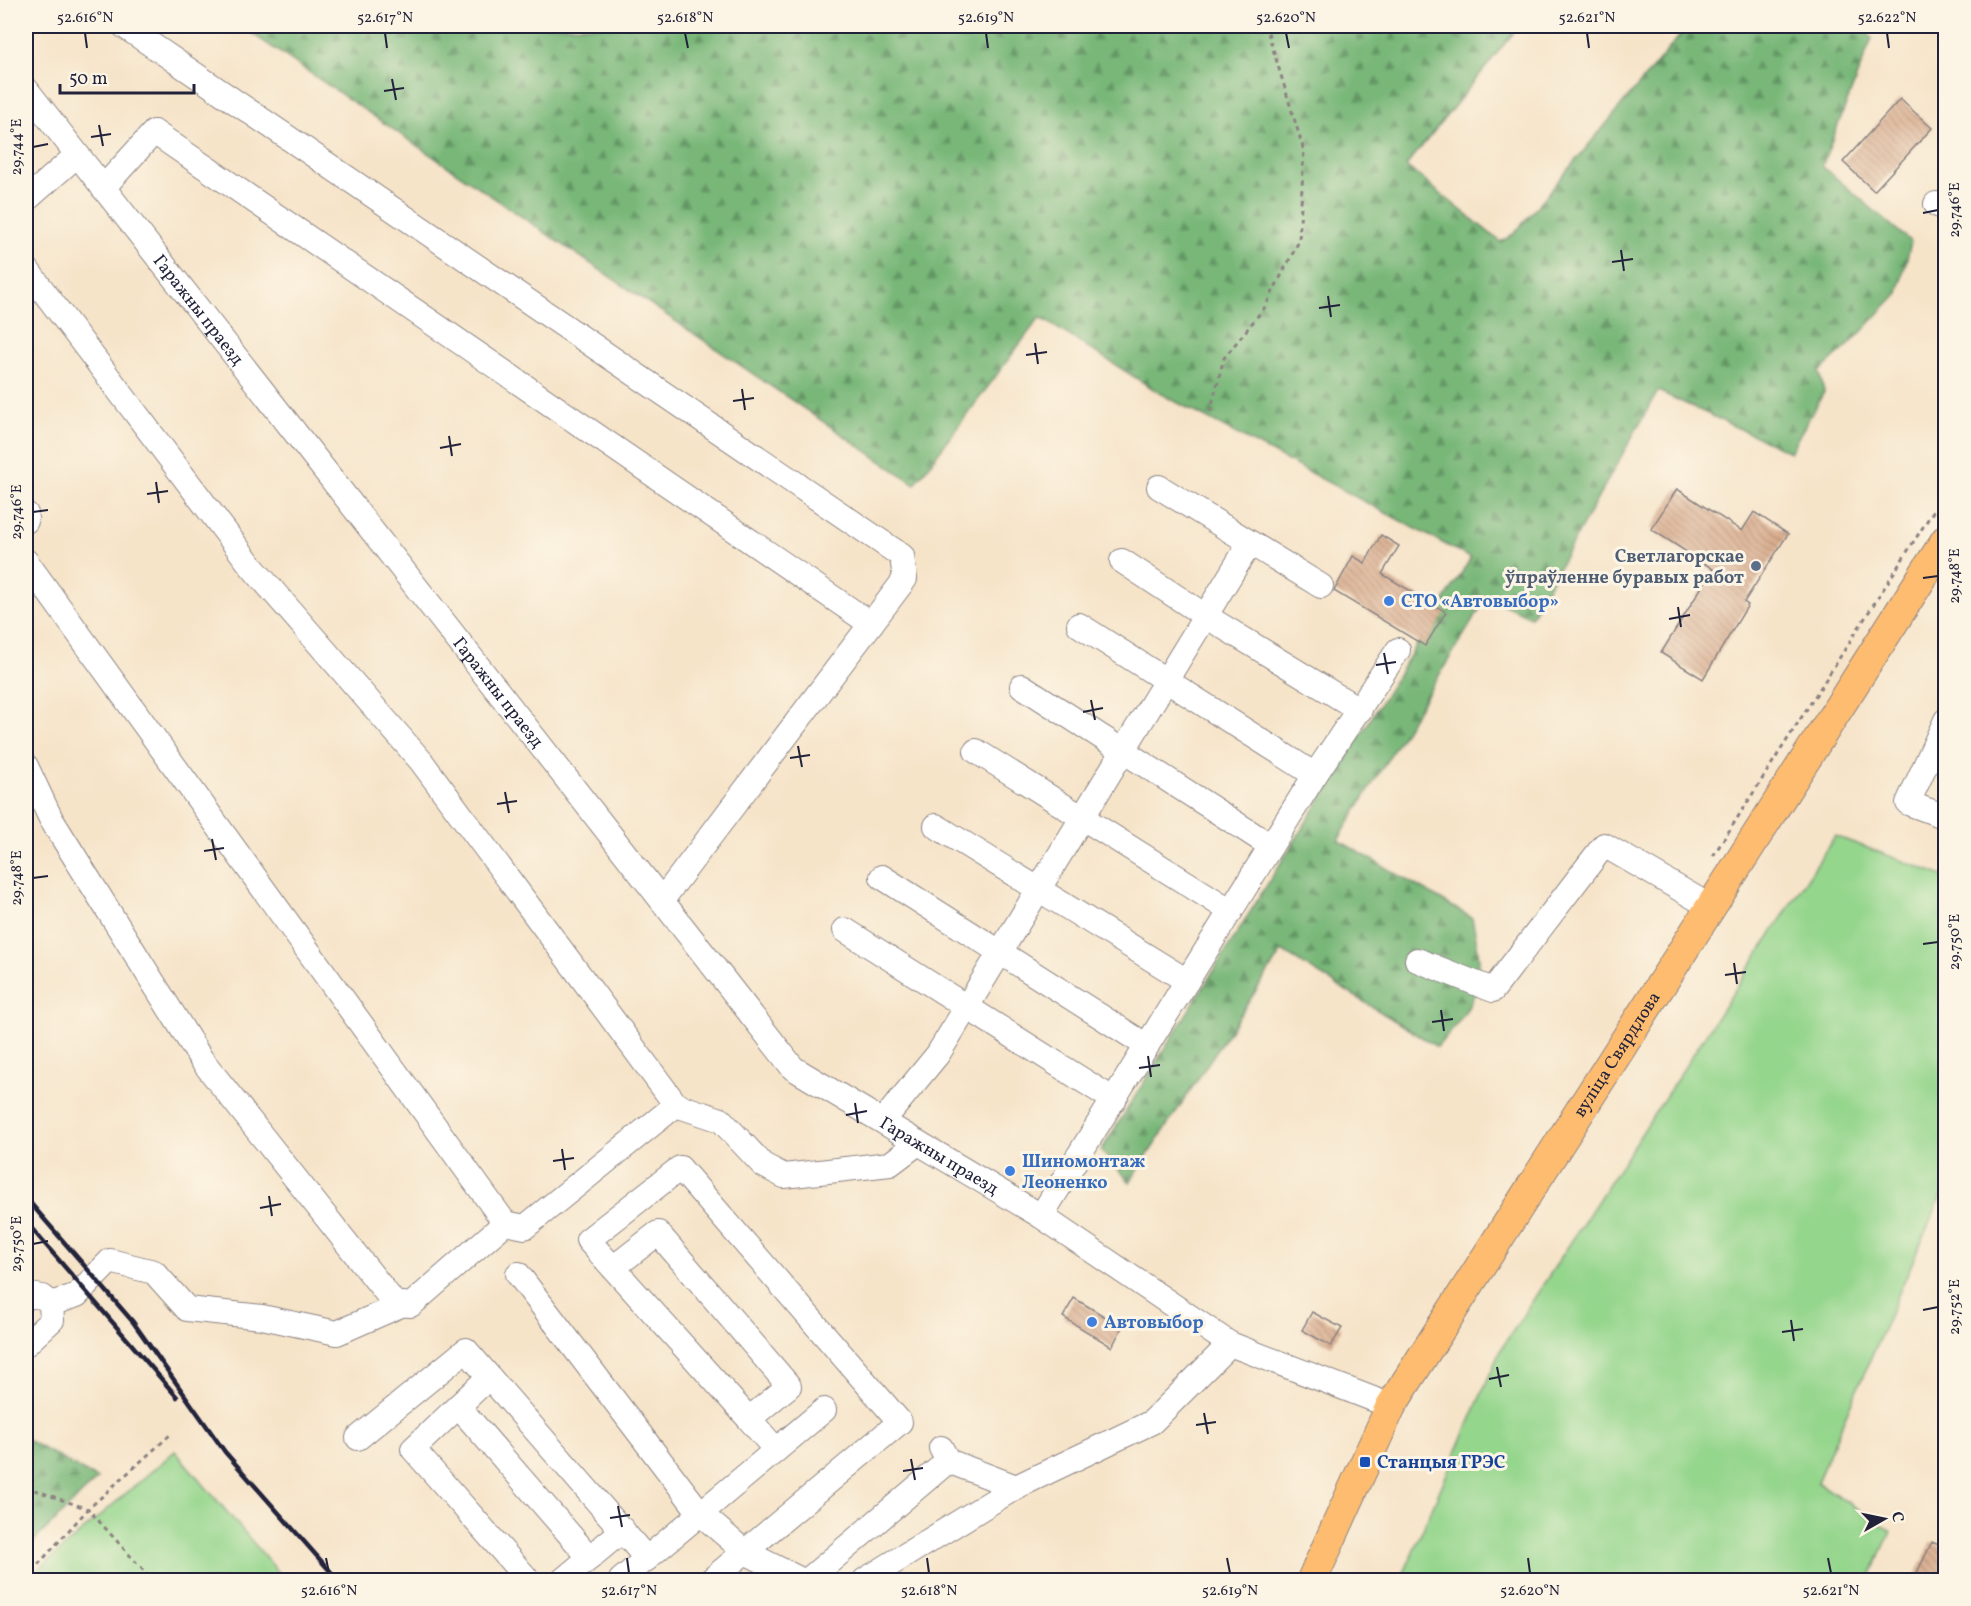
<svg xmlns="http://www.w3.org/2000/svg" width="1971" height="1606" font-family="Vollkorn,serif">
  <style>
    .green { fill: #95d68d; stroke: #5c7c64; stroke-width: 1.5 }
    .forest { fill: url(#forest-firs); stroke: #4d6c5a; stroke-width: 1.5 }
    .building { fill: url(#building-back-hatch) }
    .lines { fill: none; stroke-linecap: round; stroke-linejoin: round }
    .minor-casing { stroke: #8c8382; stroke-width: 26 }
    .major-casing { stroke: #8c8382; stroke-width: 32 }
    .path { stroke: #8c8382; stroke-width: 3; stroke-dasharray: 4.5 4.5; stroke-linecap: butt }
    .minor { stroke: #fff; stroke-width: 24 }
    .major { stroke: #fdbc70; stroke-width: 30 }
    .rail { stroke: #22223b; stroke-width: 4.5 }
    .ticks { fill: none; stroke: #22223b; stroke-width: 2 }
    .service-dot { fill: #5c6f8a; stroke: #fcf5e5; stroke-width: 2 }
    .shop-dot { fill: #3f7fe0; stroke: #fcf5e5; stroke-width: 2 }
    .transit-dot { fill: #1a4fb4; stroke: #fcf5e5; stroke-width: 2 }
    .labels { text-anchor: middle; stroke-width: 6; stroke-linejoin: round; paint-order: stroke }
    .street-label { font-size: 18px; fill: #22223b; stroke: #fcf5e5 }
    .service-label { font-size: 18px; font-weight: bold; fill: #4e5e75; stroke: #fcf5e5; text-anchor: end }
    .shop-label { font-size: 18px; font-weight: bold; fill: #366cbe; stroke: #fcf5e5; text-anchor: start }
    .transit-label { font-size: 18px; font-weight: bold; fill: #164399; stroke: #fcf5e5; text-anchor: start }
    .neatline { fill: none; stroke: #22223b; stroke-width: 2 }
    .ticks-label { font-size: 15px; text-anchor: middle; fill: #22223b }
  </style>
  <defs>
    <pattern id="forest-firs" width="22" height="20" patternUnits="userSpaceOnUse" patternTransform="scale(1.5)"><rect width="22" height="20" fill="#78b778"/><path d="M5 1l3.5 6h-7zM16 11l3.5 6h-7z" fill="#629464"/></pattern>
    <pattern id="building-back-hatch" width="6" height="6" patternUnits="userSpaceOnUse" patternTransform="scale(1.5)"><rect width="6" height="6" fill="#d9ac8d"/><path d="M-1 5l2 2M0 0l6 6M5-1l2 2" fill="none" stroke="#b08c74"/></pattern>
  </defs>
  <rect width="100%" height="100%" fill="#fcf5e5"/>
  <filter id="ink" filterUnits="userSpaceOnUse"><feTurbulence type="fractalNoise" baseFrequency=".0167" numOctaves="2"/><feDisplacementMap in="SourceGraphic" scale="12" xChannelSelector="R" yChannelSelector="G"/><feConvolveMatrix kernelMatrix="1 2 1 2 8 2 1 2 1" color-interpolation-filters="sRGB"/></filter>
  <filter id="wash" filterUnits="userSpaceOnUse"><feTurbulence type="fractalNoise" baseFrequency=".008" numOctaves="4" result="noise"/><feDisplacementMap in="SourceGraphic" scale="24" xChannelSelector="R" yChannelSelector="G"/><feGaussianBlur stdDeviation="1.35" result="paint"/><feColorMatrix in="noise" values="0 0 0 0 0 0 0 0 0 0 0 0 0 0 0 0 0 1.4 0 .05"/><feComposite in="paint" operator="in"/></filter>
  <g filter="url(#wash)">
    <rect width="100%" height="100%" fill="#f6e4c9"/>
    <!-- green -->
    <path class="green" d="M1835 836 1946 877 1945 1187 1817 1482 1891 1531 1869 1580H1401L1500 1351Z
      M175 1451 285 1580H26Z"/>
    <!-- forest -->
    <path class="forest" d="M241 26H1519L1406 166 1501 242 1515 233 1688 26H1860L1872 38 1822 166 1911 242 1898 293 1849 345 1819 372 1824 392 1790 452 1658 391 1531 617 1487 597 1338 840 1472 918C1486 983 1482 996 1437 1047L1282 951 1130 1182 1101 1151 1471 558 1163 395 1040 317 915 484Z
      M26 1439 97 1479 26 1549Z"/>
    <g id="blocks">
      <!-- building -->
      <path class="building" d="M1900 99 1932 128 1874 191 1843 162Z
        M1677 489 1742 531 1754 512 1788 534 1744 602 1748 605 1703 679 1661 653 1713 569 1651 529Z
        M1381 535 1399 546 1382 574 1446 612 1425 646 1334 591 1353 556 1365 563Z
        M1074 1298 1122 1327 1112 1347 1063 1317Z
        M1312 1312 1342 1328 1331 1346 1302 1330Z
        M1932 1542 1946 1548V1581H1913Z"/>
    </g>
  </g>
  <g filter="url(#ink)">
    <use href="#blocks" fill-opacity="0" stroke="#8c8382" stroke-width="1.5"/>
    <g class="lines">
      <defs>
        <g id="minor">
          <path d="M124 26 902 556 905 579 662 900"/>
          <path id="s1" d="M26 89 793 1068 1041 1216 1230 1344 1391 1406"/>
          <path d="M103 188 154 132 871 624"/>
          <path d="M26 200 77 155"/>
          <path d="M1936 204 1946 209"/>
          <path d="M26 268 252 567 421 761 676 1105 721 1120 763 1165 784 1176 890 1164 918 1143"/>
          <path d="M1159 487 1321 586"/>
          <path d="M26 514V521"/>
          <path d="M26 561 505 1223 525 1227 676 1105"/>
          <path d="M1122 561 1207 617 1360 710"/>
          <path d="M1079 625 1315 775"/>
          <path d="M1022 686 1271 846"/>
          <path d="M1946 720 1908 803 1946 817"/>
          <path d="M976 751 1231 911"/>
          <path d="M26 766 51 819 201 1059 395 1304 411 1305 505 1223"/>
          <path d="M936 826 1187 981"/>
          <path d="M882 877 1147 1046"/>
          <path d="M845 930 1114 1100"/>
          <path d="M1417 960 1493 990 1604 845 1711 907"/>
          <path d="M883 1121 938 1054 1250 543"/>
          <path d="M1041 1216 1315 775 1398 650"/>
          <path d="M613 1268 658 1233 789 1386 749 1419 588 1240 680 1168 900 1422 711 1580"/>
          <path d="M518 1274 701 1514 745 1552 801 1580"/>
          <path d="M26 1298 29 1295 43 1297 51 1304 52 1320 26 1344"/>
          <path d="M51 1304 77 1295 110 1261 154 1272 187 1309 262 1317 337 1333 403 1304"/>
          <path d="M489 1377 413 1449 528 1580"/>
          <path d="M458 1406 590 1558"/>
          <path d="M749 1419 776 1450"/>
          <path d="M358 1438 466 1350 647 1559"/>
          <path d="M941 1448 948 1461 1016 1487"/>
          <path d="M563 1580 623 1530"/>
          <path d="M621 1580 824 1410"/>
          <path d="M808 1580 948 1461"/>
          <path d="M865 1580 1016 1487 1152 1422 1230 1344"/>
        </g>
        <g id="major">
          <path id="s2" d="M1312 1580 1391 1406 1946 540"/>
        </g>
      </defs>
      <!-- minor casing -->
      <use href="#minor" class="minor-casing"/>
      <!-- major casing -->
      <use href="#major" class="major-casing"/>
      <!-- path -->
      <path class="path" d="M1210 412 1224 358 1265 307 1299 241 1304 151 1266 26
        M1713 856 1946 491
        M26 1487 88 1509 152 1580
        M26 1578 88 1509 170 1435"/>
      <!-- minor -->
      <use href="#minor" class="minor"/>
      <!-- major -->
      <use href="#major" class="major"/>
      <!-- rail -->
      <path class="rail" d="M26 1198 133 1322 225 1452 338 1580
        M26 1222 177 1397"/>
    </g>
  </g>
  <!-- ticks -->
  <path class="ticks" d="M85 33 87 48M385 33 387 48M685 33 688 48M986 33 988 48M1286 33 1289 48M1587 33 1589 48M1887 33 1889 48M392 79 396 100M384 91 404 88M99 125 103 146M91 137 111 134M33 147 48 144M1923 213 1938 210M1621 250 1624 271M1612 262 1633 259M1328 296 1331 317M1319 308 1340 305M1035 343 1038 364M1026 355 1047 352M742 389 745 410M733 401 754 398M449 436 452 456M440 448 461 444M156 482 159 503M147 494 168 491M33 512 48 510M1923 578 1938 576M1678 607 1681 627M1669 619 1690 615M1384 653 1388 674M1376 665 1396 662M1091 700 1095 720M1083 712 1103 708M798 746 802 767M790 758 810 755M505 792 509 813M497 804 517 801M212 839 216 860M204 851 224 848M33 878 48 876M1923 944 1938 942M1734 963 1737 984M1725 975 1746 972M1441 1010 1444 1031M1432 1022 1453 1019M1148 1056 1151 1077M1139 1068 1160 1065M855 1103 858 1123M846 1115 867 1111M562 1149 565 1170M553 1161 574 1158M269 1196 272 1216M260 1208 281 1204M33 1244 48 1241M1923 1310 1938 1307M1791 1320 1794 1341M1782 1332 1803 1329M1497 1367 1501 1387M1489 1379 1509 1375M1204 1413 1208 1434M1196 1425 1216 1422M911 1459 915 1480M903 1471 923 1468M618 1506 622 1527M610 1518 630 1515M326 1558 329 1573M627 1558 629 1573M927 1558 929 1573M1227 1558 1230 1573M1528 1558 1530 1573M1828 1558 1831 1573"/>
  <!-- markers -->
  <circle class="service-dot" cx="1756" cy="566" r="6"/>
  <g class="shop-dot">
    <circle cx="1389" cy="601" r="6"/>
    <circle cx="1010" cy="1171" r="6"/>
    <circle cx="1092" cy="1322" r="6"/>
  </g>
  <rect class="transit-dot" x="1359" y="1456" width="12" height="12" rx="3"/>
  <g class="labels">
    <!-- street labels -->
    <g class="street-label">
      <text dy="6" stroke="none"><textPath href="#s1" startOffset="280">Гаражны праезд</textPath></text>
      <text dy="6" stroke="none"><textPath href="#s1" startOffset="766">Гаражны праезд</textPath></text>
      <text dy="6" stroke="none"><textPath href="#s2" startOffset="609">вуліца Свярдлова</textPath></text>
      <text dy="6" stroke="none"><textPath href="#s1" startOffset="1414">Гаражны праезд</textPath></text>
    </g>
    <!-- service labels -->
    <g class="service-label">
      <text x="1744" y="562">Светлагорскае<tspan x="1744" dy="21">ўпраўленне буравых работ</tspan></text>
    </g>
    <!-- shop labels -->
    <g class="shop-label">
      <text x="1401" y="607">СТО «Автовыбор»</text>
      <text x="1022" y="1167">Шиномонтаж<tspan x="1022" dy="21">Леоненко</tspan></text>
      <text x="1104" y="1328">Автовыбор</text>
    </g>
    <!-- transit labels -->
    <g class="transit-label">
      <text x="1377" y="1468">Станцыя ГРЭС</text>
    </g>
  </g>
  <!-- margin -->
  <rect width="1971" height="1606" fill="none" stroke="#fcf5e5" stroke-width="66"/>
  <!-- north arrow -->
  <g transform="translate(1884 1519) rotate(81)" stroke="#fcf5e5" stroke-width="4.5" paint-order="stroke">
  <path d="M0-4.5L10 22L0 15L-10 22Z" fill="#22223b"/>
  <text y="-9" font-size="16" font-weight="bold" text-anchor="middle" fill="#22223b">С</text>
  </g>
  <!-- scale -->
  <path d="M60 84v9h134v-9" fill="none" stroke="#22223b" stroke-width="3"/>
  <text x="69" y="84" font-size="18" fill="#22223b" stroke="#fcf5e5" stroke-width="4.5" paint-order="stroke">50 m</text>
  <rect x="33" y="33" width="1905" height="1540" class="neatline"/>
  <g class="ticks-label">
    <text x="85" y="22">52.616°N</text>
    <text x="385" y="22">52.617°N</text>
    <text x="685" y="22">52.618°N</text>
    <text x="986" y="22">52.619°N</text>
    <text x="1286" y="22">52.620°N</text>
    <text x="1587" y="22">52.621°N</text>
    <text x="1887" y="22">52.622°N</text>
    <text transform="translate(16 147) rotate(-90)" y="5">29.744°E</text>
    <text transform="translate(1954 210) rotate(-90)" y="5">29.746°E</text>
    <text transform="translate(16 512) rotate(-90)" y="5">29.746°E</text>
    <text transform="translate(1954 576) rotate(-90)" y="5">29.748°E</text>
    <text transform="translate(16 878) rotate(-90)" y="5">29.748°E</text>
    <text transform="translate(1954 942) rotate(-90)" y="5">29.750°E</text>
    <text transform="translate(16 1244) rotate(-90)" y="5">29.750°E</text>
    <text transform="translate(1954 1307) rotate(-90)" y="5">29.752°E</text>
    <text x="329" y="1595">52.616°N</text>
    <text x="629" y="1595">52.617°N</text>
    <text x="929" y="1595">52.618°N</text>
    <text x="1230" y="1595">52.619°N</text>
    <text x="1530" y="1595">52.620°N</text>
    <text x="1831" y="1595">52.621°N</text>
  </g>
</svg>
